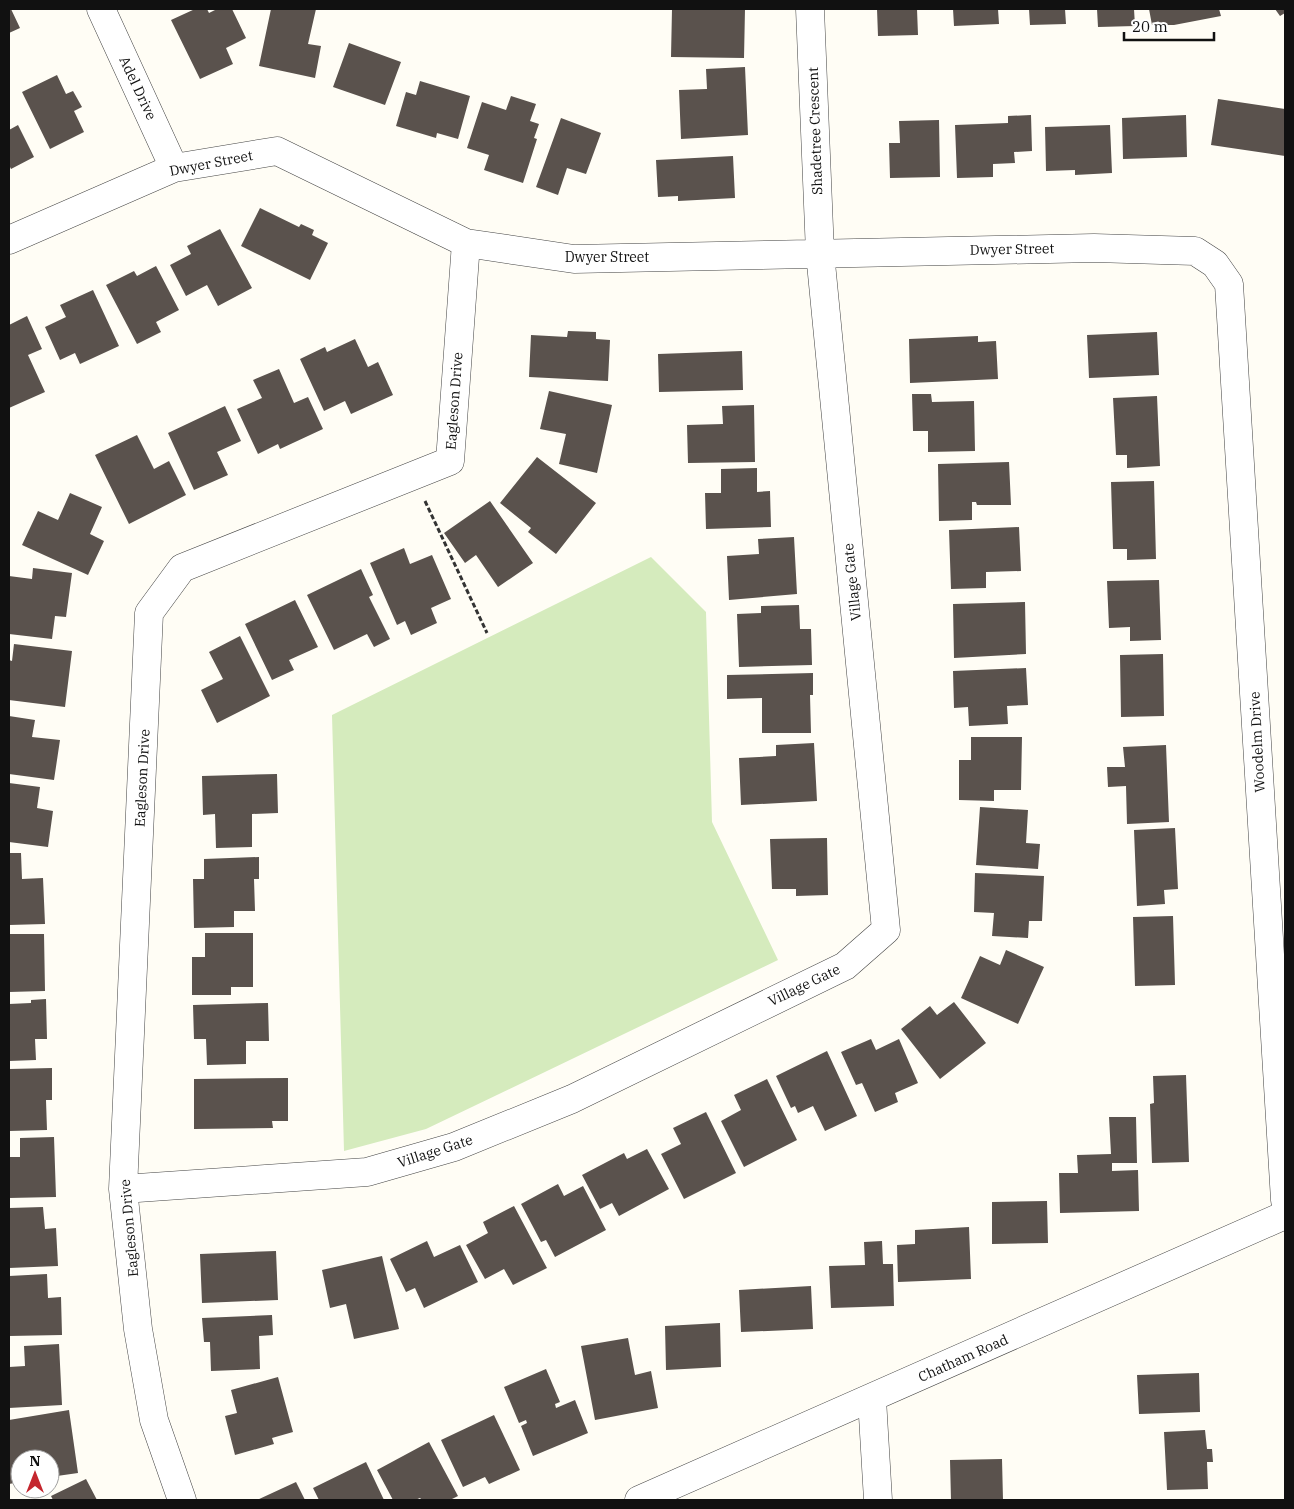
<svg xmlns="http://www.w3.org/2000/svg" width="1294" height="1509" font-family="'IBM Plex Serif',serif">
  <style>
    .green { fill: #d5ebbd }
    .building { fill: #5a524d }
    .lines { fill: none; stroke-linecap: round; stroke-linejoin: round }
    .minor-casing { stroke: #444; stroke-width: 29 }
    .path { stroke: #333; stroke-width: 3; stroke-dasharray: 5 2.5; stroke-linecap: butt }
    .minor { stroke: #fff; stroke-width: 28 }
    .labels { text-anchor: middle; stroke-width: 5; stroke-linejoin: round; paint-order: stroke }
    .street-label { font-size: 14px; fill: #111; stroke: #fff }
  </style>
  <rect width="100%" height="100%" fill="#fffdf5"/>
  <!-- green -->
  <path class="green" d="M651 557 706 612 712 822 778 960 426 1129 344 1151 332 715Z"/>
  <!-- building -->
  <path class="building" d="M9 9H11L20 28 9 33Z
    M195 9H207L209 13 217 9H232L246 38 226 48 233 64 200 79 171 20Z
    M271 9H316L308 44 321 46 315 78 259 66Z
    M672 9H745L744 58 671 57Z
    M877 9H917L918 35 878 36Z
    M953 9H998L999 24 954 26Z
    M1029 9H1065L1066 24 1030 25Z
    M1097 9H1134L1135 26 1098 27Z
    M1149 9H1219L1221 16 1174 25H1152Z
    M1275 9H1285V13L1280 16Z
    M349 43 401 62 385 105 333 87Z
    M745 67 748 135 681 139 679 90 707 89 706 69Z
    M57 75 66 94 73 91 82 107 74 111 84 132 50 149 22 92Z
    M420 81 470 96 458 139 437 133 436 138 396 126 406 92 416 95Z
    M511 96 536 104 530 121 539 124 534 138 537 139 523 183 484 170 489 155 467 148 482 102 506 110Z
    M1218 99 1285 109V156L1211 145Z
    M1031 115 1032 151 1014 152 1015 163 993 164V177L957 178 955 125 1008 123V116Z
    M1186 115 1187 157 1123 159 1122 118Z
    M561 118 601 133 586 174 567 168 558 195 536 187Z
    M939 120 940 177 890 178 889 143H900L899 121Z
    M18 125 34 157 11 169 9 165V130Z
    M1110 125 1112 173 1075 175V170L1046 171 1045 127Z
    M733 156 735 198 678 201V196L658 197 656 160Z
    M260 208 299 227 301 224 314 230 312 235 328 243 310 280 241 246Z
    M220 229 252 288 218 306 207 285 186 296 170 265 191 254 187 246Z
    M156 266 179 310 156 322 161 332 137 344 106 285 134 271 137 276Z
    M93 290 119 346 80 364 75 353 60 360 45 327 66 317 60 305Z
    M27 316 42 349 28 355 45 392 9 408V325Z
    M568 331 596 332V339L610 340 608 381 529 377 531 335 567 337Z
    M1157 332 1159 375 1089 378 1087 335Z
    M978 336V342L996 341 998 379 910 383 909 339Z
    M355 339 368 367 378 362 393 395 351 414 345 401 324 411 300 359 325 347 327 352Z
    M742 351 743 390 659 392 658 354Z
    M279 369 294 403 308 397 323 429 280 449 278 444 258 454 237 409 262 398 253 380Z
    M549 391 612 405 597 473 559 464 566 434 540 429Z
    M912 394H931L932 402 974 401 975 451 928 452V431H913Z
    M1157 396 1160 466 1127 468V455H1116L1113 398Z
    M754 405 755 462 688 463 687 425 723 424 722 406Z
    M225 406 241 441 217 452 228 475 194 490 168 433Z
    M137 435 154 469 169 461 186 495 129 524 95 455Z
    M537 457 596 503 556 554 528 532 531 528 500 503Z
    M1009 462 1011 505H977L976 502H972V520L939 521 938 464Z
    M757 468V492L770 491 771 527 706 529 705 493H721V469Z
    M1154 481 1156 559 1127 560V549H1113L1111 482Z
    M70 493 102 507 90 534 104 541 88 575 22 545 38 511 58 520Z
    M490 501 533 563 498 587 476 555 465 563 444 533Z
    M1019 527 1021 571 986 572V588L951 589 949 530Z
    M794 537 797 594 729 600 727 556 759 554 758 539Z
    M404 548 410 564 432 555 451 599 431 608 437 623 411 635 405 621 397 625 370 563Z
    M33 568 72 573 66 617 55 616 52 639 9 634V576L32 579Z
    M361 569 373 595 369 597 390 639 374 647 367 634 334 650 307 595Z
    M1159 580 1161 640 1130 641V627L1109 628 1107 581Z
    M295 600 318 647 289 660 294 670 272 680 245 624Z
    M1025 602 1026 654 954 658 953 604Z
    M799 605 800 629H811L812 665 739 667 737 614 761 613V606Z
    M240 636 270 696 217 723 201 690 223 679 209 652Z
    M14 644 72 651 65 707 9 700V660L12 661Z
    M1163 654 1164 716 1121 717 1120 655Z
    M1026 668 1028 705 1007 706 1008 724 969 726 968 707 954 708 953 671Z
    M813 673V695H810L811 733H762V698L727 699V675Z
    M9 716 35 720 32 737 60 740 54 780 9 774Z
    M971 737H1022L1021 790H994V801L959 800V760H971Z
    M814 743 817 801 741 805 739 758 776 756V745Z
    M1166 745 1169 822 1127 824 1126 786 1108 787 1107 767H1125L1123 747Z
    M277 774 278 813 252 814V847L216 848 215 814 203 815 202 776Z
    M9 783 40 787 37 808 53 811 48 847 9 842Z
    M980 807 1028 810 1026 843 1040 844 1038 869 976 865Z
    M1175 828 1178 889 1164 890 1165 904 1137 906 1134 830Z
    M827 838 828 895 796 896V889H772L770 839Z
    M9 853H21L22 879 43 878 45 924 9 925Z
    M259 857V879H254L255 911H234V927L194 928 193 879H204V859Z
    M975 873 1044 876 1042 921H1029L1028 938 992 936 994 913 974 912Z
    M1173 916 1175 985 1135 986 1133 917Z
    M205 933H253V987H231V995H192V957H205Z
    M9 934H44L45 991 9 992Z
    M1006 950 1044 967 1018 1024 961 998 980 956 1000 965Z
    M46 999 47 1039H35L36 1060 9 1061V1004L31 1003V1000Z
    M954 1002 986 1043 940 1079 901 1029 930 1006 937 1015Z
    M268 1003 269 1041H246V1064L207 1065 206 1039H194L193 1005Z
    M871 1039 876 1050 899 1039 918 1083 895 1093 898 1102 875 1112 862 1083 856 1085 841 1052Z
    M827 1051 857 1116 825 1131 813 1106 798 1113 795 1106 791 1108 776 1076Z
    M52 1068V1100H46L47 1130 9 1131V1069Z
    M1186 1075 1189 1162 1152 1163 1150 1104 1154 1103 1153 1076Z
    M288 1078V1121H272L273 1128 194 1129V1079Z
    M767 1079 797 1140 744 1167 721 1121 741 1110 734 1095Z
    M706 1112 736 1173 684 1199 661 1154 681 1144 673 1128Z
    M1109 1117H1136L1137 1163H1112V1171L1138 1170 1139 1211 1060 1213 1059 1173H1078L1077 1155 1111 1154Z
    M54 1137 56 1197 9 1198V1157H20V1138Z
    M647 1149 669 1189 619 1216 612 1203 600 1209 582 1175 624 1153 627 1159Z
    M558 1184 564 1196 583 1186 606 1230 555 1257 546 1240 541 1242 521 1204Z
    M1047 1201 1048 1243 992 1244V1202Z
    M514 1206 547 1268 513 1285 504 1269 485 1279 466 1245 488 1233 483 1222Z
    M43 1207 45 1229 56 1228 58 1266 9 1268V1208Z
    M969 1227 971 1279 898 1282 897 1245 915 1244V1230Z
    M427 1241 434 1257 460 1245 478 1282 424 1308 415 1288 406 1292 390 1259Z
    M882 1241 883 1264H893L894 1306 831 1308 829 1266 865 1265 864 1242Z
    M276 1251 278 1300 202 1303 200 1254Z
    M382 1256 399 1329 354 1339 346 1304 330 1308 322 1270Z
    M47 1274 48 1298 61 1297 62 1335 9 1336V1276Z
    M811 1286 813 1329 741 1332 739 1290Z
    M272 1315 273 1335 259 1336 260 1369 211 1371 210 1342H204L202 1318Z
    M720 1323 721 1367 666 1370 665 1326Z
    M628 1338 635 1375 651 1371 658 1408 595 1420 581 1346Z
    M59 1344 62 1405 9 1408V1367L25 1366 24 1346Z
    M546 1369 560 1402 555 1404 556 1408 575 1400 588 1433 533 1456 521 1426 527 1423 526 1420 519 1423 504 1387Z
    M1199 1373 1200 1412 1139 1414 1137 1375Z
    M278 1377 293 1432 272 1438 274 1444 235 1455 225 1416 237 1413 231 1390Z
    M69 1410 78 1473 50 1477V1459H20V1482L9 1484V1420Z
    M494 1415 520 1470 489 1484 485 1477 463 1487 441 1440Z
    M1205 1430 1207 1449H1212L1213 1462H1207L1208 1489 1167 1490 1164 1432Z
    M429 1442 458 1496 450 1500H422L420 1498 415 1500H393L377 1470Z
    M1002 1459 1003 1500H951L950 1460Z
    M366 1462 384 1500H319L313 1488Z
    M86 1479 97 1500H53L51 1496Z
    M296 1482 305 1500H257Z"/>
  <g class="lines">
    <defs>
      <path id="minor" d="M101 9 174 168
        M9 240 174 168 277 151 466 243 574 259 1094 248 1195 251 1215 264 1229 284 1285 1200
        M123 1189 367 1172 454 1147 572 1099 845 966 886 930 820 253 810 9
        M872 1399 878 1500
        M182 1500 154 1420 138 1329 123 1189 149 613 182 568 450 461 466 243
        M639 1500 1285 1215"/>
    </defs>
    <!-- minor casing -->
    <use href="#minor" class="minor-casing"/>
    <!-- path -->
    <path class="path" d="M425 501 487 633"/>
    <!-- minor -->
    <use href="#minor" class="minor"/>
  </g>
  <g class="labels">
    <!-- street labels -->
    <g class="street-label">
      <text transform="translate(138 88) rotate(65)" y="5">Adel Drive</text>
      <text transform="translate(815 131) rotate(-92)" y="5">Shadetree Crescent</text>
      <text transform="translate(211 163) rotate(-11)" y="5">Dwyer Street</text>
      <text transform="translate(1012 249) rotate(-1)" y="5">Dwyer Street</text>
      <text x="607" y="262">Dwyer Street</text>
      <text transform="translate(454 401) rotate(-86)" y="5">Eagleson Drive</text>
      <text transform="translate(852 582) rotate(-96)" y="5">Village Gate</text>
      <text transform="translate(1257 742) rotate(-93)" y="5">Woodelm Drive</text>
      <text transform="translate(142 778) rotate(-87)" y="5">Eagleson Drive</text>
      <text transform="translate(804 985) rotate(-26)" y="5">Village Gate</text>
      <text transform="translate(435 1151) rotate(-18)" y="5">Village Gate</text>
      <text transform="translate(129 1228) rotate(-95)" y="5">Eagleson Drive</text>
      <text transform="translate(963 1358) rotate(-24)" y="5">Chatham Road</text>
    </g>
  </g>
  <!-- border -->
  <rect width="1294" height="1509" fill="none" stroke="#111111" stroke-width="20"/>
  <!-- north arrow -->
  <g transform="translate(35 1474)"><circle r="24" fill="#ffffff" stroke="#a0a0a0"/>
  <path d="M0-4L9 19L0 12L-9 19Z" fill="#c4262e"/>
  <text y="-8" font-size="14" font-weight="bold" text-anchor="middle" fill="#111111">N</text>
  </g>
  <!-- scale -->
  <path d="M1124 32v8h90v-8" fill="none" stroke="#111111" stroke-width="2.5"/>
  <text x="1132" y="32" font-size="15" fill="#111111" stroke="#ffffff" stroke-width="4" paint-order="stroke">20 m</text>
</svg>
